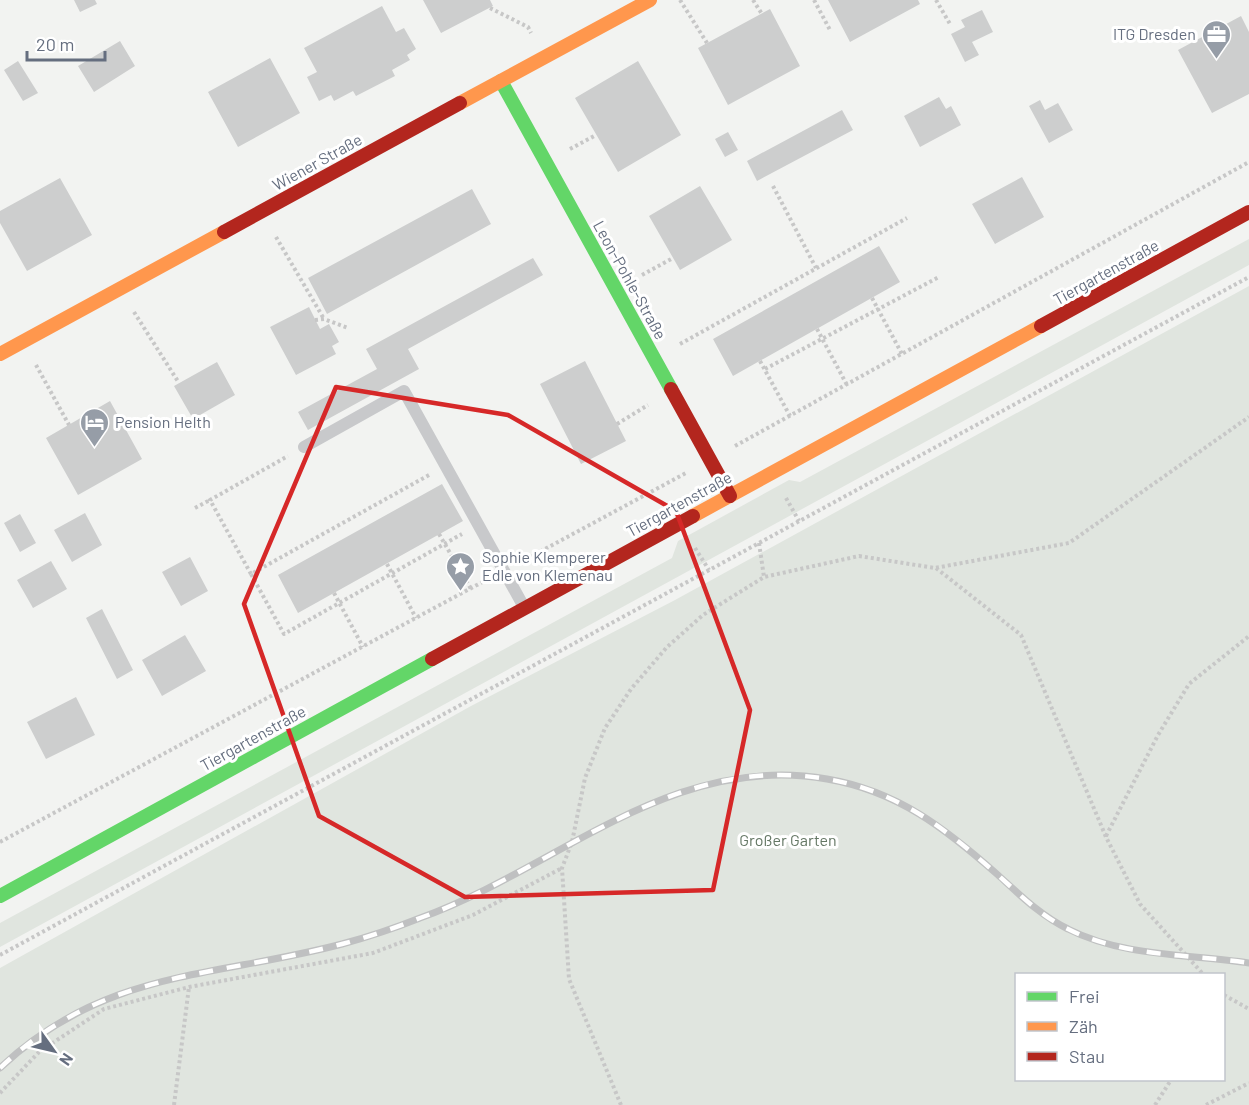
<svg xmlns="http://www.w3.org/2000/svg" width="1249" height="1105" font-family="Barlow,sans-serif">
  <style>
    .green { fill: #e0e5df; fill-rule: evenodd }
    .building { fill: #cdcece }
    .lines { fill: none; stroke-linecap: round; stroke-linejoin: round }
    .path { stroke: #c7c7c7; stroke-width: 4; stroke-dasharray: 3 3; stroke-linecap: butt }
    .lane { stroke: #c8c9cb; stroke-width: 12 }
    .fast { stroke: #63d668; stroke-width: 14 }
    .slow { stroke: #ff974d; stroke-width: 14 }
    .jam { stroke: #b3261e; stroke-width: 14 }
    .rail-casing { stroke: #bfc0c1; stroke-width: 7 }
    .rail { stroke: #fff; stroke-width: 4.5; stroke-dasharray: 14; stroke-linecap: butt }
    .marked { fill: none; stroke: #d62828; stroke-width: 4.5; stroke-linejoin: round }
    .labels { text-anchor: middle; stroke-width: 6; stroke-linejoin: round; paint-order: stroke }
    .poi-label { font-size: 16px; fill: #656e7f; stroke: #fff; text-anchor: start }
    .street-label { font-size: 16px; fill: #656e7f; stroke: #fff }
    .park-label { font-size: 16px; fill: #647764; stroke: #fff }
  </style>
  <rect width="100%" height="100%" fill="#f2f3f1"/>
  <!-- green -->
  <path class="green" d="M1249 239V265L0 947V923L672 558 678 541 789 480 800 482Z
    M1249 286V1105H0V968L471 706 675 600ZM1016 974H1224V1080H1016Z"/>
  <!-- building -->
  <path class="building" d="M74 0H95L97 4 80 12Z
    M423 0H490L493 6 441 33Z
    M828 0H918L920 4 850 42Z
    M382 6 396 32 404 28 416 49 407 55 410 60 392 70 395 76 356 96 353 91 334 101 331 95 319 101 307 77 317 72 304 48Z
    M770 9 800 66 728 105 698 48Z
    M982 10 993 32 972 42 979 55 965 62 951 34 965 27 961 20Z
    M1241 16 1249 32V94L1212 113 1178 50Z
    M120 41 135 66 94 92 78 66Z
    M270 58 300 113 238 147 208 92Z
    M18 61 38 93 23 101 4 70Z
    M638 61 681 135 618 172 575 98Z
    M939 97 946 109 951 106 961 125 920 147 904 116Z
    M1040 100 1045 110 1058 103 1073 130 1049 143 1029 106Z
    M842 110 853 130 757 181 747 161Z
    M728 132 738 150 725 157 715 139Z
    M1022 177 1044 217 995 244 972 204Z
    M60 178 92 235 27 271 0 223V211Z
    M700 186 732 240 680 270 649 216Z
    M472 189 491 224 327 314 308 278Z
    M879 246 900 282 733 376 713 339Z
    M533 258 543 275 408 349 419 369 308 430 298 412 377 369 366 349Z
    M309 307 320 329 329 324 339 342 332 346 336 354 296 375 270 327Z
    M585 361 626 441 581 464 540 384Z
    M217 362 235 395 193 419 174 386Z
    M110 401 142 459 78 495 46 438Z
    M442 484 463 521 298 613 278 575Z
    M85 513 102 545 72 562 54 530Z
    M20 514 36 543 20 552 4 523Z
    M190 557 208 591 181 606 162 572Z
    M51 561 67 589 33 608 17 580Z
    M102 609 133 670 117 679 86 618Z
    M185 635 206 671 162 696 142 660Z
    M76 697 95 735 46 759 27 722Z"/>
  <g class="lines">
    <!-- path -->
    <path class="path" d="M680 0 707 43
      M753 0 762 14
      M814 0 830 30
      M936 0 950 24
      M490 8 528 27 531 33
      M570 149 596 135
      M773 186 816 268
      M276 237 324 319
      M642 275 673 258
      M872 298 902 354
      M134 312 179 383
      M315 320 324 319 348 328
      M817 329 847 385
      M680 344 907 218
      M760 361 790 416
      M36 365 69 425
      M765 369 939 277
      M617 424 648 405
      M735 446 1249 162
      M429 475 251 574 284 634 462 534
      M786 498 799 521
      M195 508 210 500
      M439 534 471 589
      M759 543 764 577
      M695 548 709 570
      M519 563 686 473
      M387 564 416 618
      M936 568 1021 635 1106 837 1140 904 1203 974
      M251 574 210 500 288 456
      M334 593 363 647
      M1106 836 1158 735 1189 684 1249 636
      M0 842 488 579
      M0 955 1249 277
      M1224 995 1249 1009
      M0 1093 39 1052 104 1009 189 987 373 953 473 915 562 868
      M174 1105 189 987
      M621 1105 569 979 562 868 572 842 585 778 605 728 631 689 667 647 703 615 764 577 859 556 935 568 1069 543 1249 417
      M1155 1105 1171 1080
      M1206 1105 1249 1083"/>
    <!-- lane -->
    <path class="lane" d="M304 447 404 391 524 607"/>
    <!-- fast -->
    <path class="fast" d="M501 81 671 389
      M0 896 432 659"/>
    <!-- slow -->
    <path class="slow" d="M460 103 650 0
      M0 354 224 232
      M693 516 1041 326"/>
    <!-- jam -->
    <path class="jam" d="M224 232 460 103
      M1041 326 1249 212
      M671 389 730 496
      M432 659 693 516"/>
    <defs>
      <path id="rail" d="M0 1068C105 969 213 978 342 944 368 937 395 928 420 918 557 869 670 752 827 779 898 791 946 829 998 875 1020 895 1041 916 1068 929 1123 957 1189 954 1249 963"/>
    </defs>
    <!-- rail casing -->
    <use href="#rail" class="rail-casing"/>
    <!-- rail -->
    <use href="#rail" class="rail"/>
  </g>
  <!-- marked area -->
  <path class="marked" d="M336 387 508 415 676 511 750 710 713 890 465 897 319 816 244 604Z"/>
  <!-- icons -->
  <defs>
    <symbol id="office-pin" viewBox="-11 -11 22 30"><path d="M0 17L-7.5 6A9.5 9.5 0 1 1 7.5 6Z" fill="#969da7" stroke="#fff"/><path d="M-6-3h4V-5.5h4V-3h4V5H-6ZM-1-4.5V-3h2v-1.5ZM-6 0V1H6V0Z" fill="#fff"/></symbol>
    <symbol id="hotel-pin" viewBox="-11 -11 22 30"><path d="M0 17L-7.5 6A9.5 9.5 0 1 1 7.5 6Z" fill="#969da7" stroke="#fff"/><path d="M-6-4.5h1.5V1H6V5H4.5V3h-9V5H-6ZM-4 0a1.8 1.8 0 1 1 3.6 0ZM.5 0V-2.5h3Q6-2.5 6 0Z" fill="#fff"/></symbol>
    <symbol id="sight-pin" viewBox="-11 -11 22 30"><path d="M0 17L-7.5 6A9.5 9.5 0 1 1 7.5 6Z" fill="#969da7" stroke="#fff"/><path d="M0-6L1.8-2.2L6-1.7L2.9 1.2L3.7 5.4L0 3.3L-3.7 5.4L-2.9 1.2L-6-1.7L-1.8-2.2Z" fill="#fff"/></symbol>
  </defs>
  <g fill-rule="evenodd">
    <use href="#office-pin" x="1200" y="18" width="33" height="45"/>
    <use href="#hotel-pin" x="78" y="406" width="33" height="45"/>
    <use href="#sight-pin" x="444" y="550" width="33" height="45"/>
  </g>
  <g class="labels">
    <!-- poi labels -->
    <g class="poi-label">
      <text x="1196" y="40" text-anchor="end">ITG Dresden</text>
      <text x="115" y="428">Pension Helth</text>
      <text x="482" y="563">Sophie Klemperer<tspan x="482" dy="18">Edle von Klemenau</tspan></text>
    </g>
    <!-- street labels -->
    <g class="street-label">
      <text transform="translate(317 162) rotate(-29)" y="6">Wiener Straße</text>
      <text transform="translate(1106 272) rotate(-29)" y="6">Tiergartenstraße</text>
      <text transform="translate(630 280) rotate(61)" y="6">Leon-Pohle-Straße</text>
      <text transform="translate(679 504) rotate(-29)" y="6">Tiergartenstraße</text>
      <text transform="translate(253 738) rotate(-29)" y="6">Tiergartenstraße</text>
    </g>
    <!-- park labels -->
    <g class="park-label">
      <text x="788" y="846">Großer Garten</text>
    </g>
  </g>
  <!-- legend -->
  <rect x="1015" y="973" width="210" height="108" fill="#ffffff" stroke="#c1c5cc" stroke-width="1.5"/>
  <rect x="1027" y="992" width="30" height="9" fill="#63d668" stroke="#c1c5cc" stroke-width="1.5"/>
  <text x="1069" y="1003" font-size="18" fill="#656e7f">Frei</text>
  <rect x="1027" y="1022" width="30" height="9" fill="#ff974d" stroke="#c1c5cc" stroke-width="1.5"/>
  <text x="1069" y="1033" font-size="18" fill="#656e7f">Zäh</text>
  <rect x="1027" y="1052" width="30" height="9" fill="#b3261e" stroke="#c1c5cc" stroke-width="1.5"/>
  <text x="1069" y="1063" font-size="18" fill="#656e7f">Stau</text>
  <!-- north arrow -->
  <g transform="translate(54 1051) rotate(124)" stroke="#ffffff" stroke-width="4.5" paint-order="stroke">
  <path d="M0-4.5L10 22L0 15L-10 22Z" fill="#656e7f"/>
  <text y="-9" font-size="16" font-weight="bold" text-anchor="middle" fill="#656e7f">N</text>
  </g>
  <!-- scale -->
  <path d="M27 51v9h78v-9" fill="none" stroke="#656e7f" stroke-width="3"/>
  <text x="36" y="51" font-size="18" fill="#656e7f" stroke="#ffffff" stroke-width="4.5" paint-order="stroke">20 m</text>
</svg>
